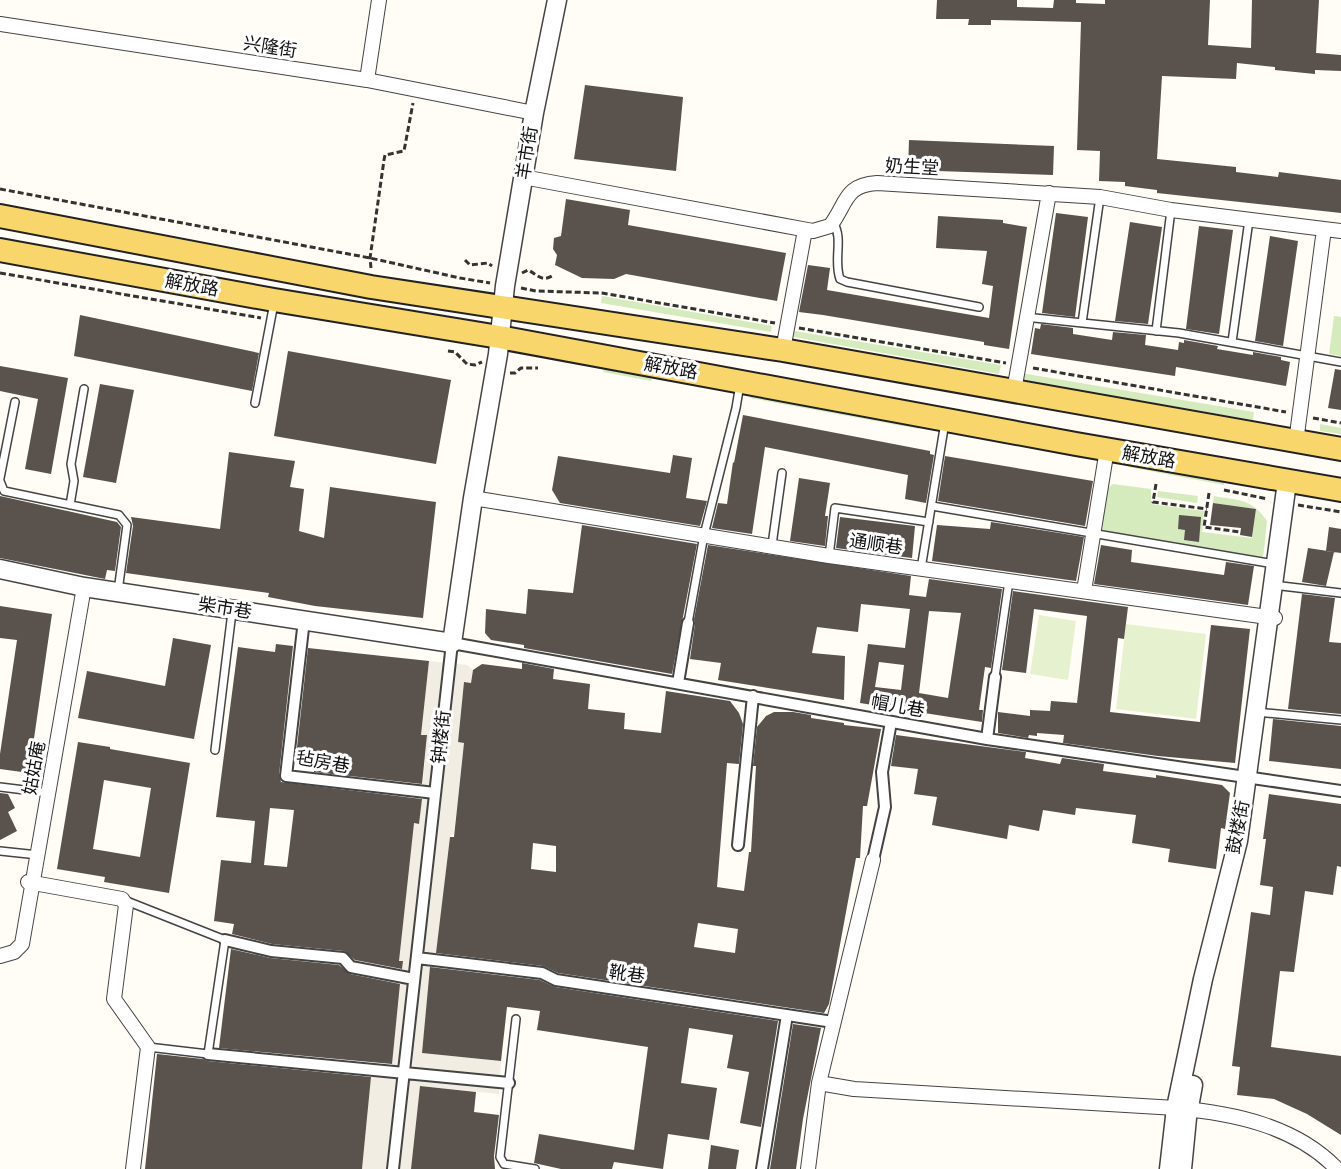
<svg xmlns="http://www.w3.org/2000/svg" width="1341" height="1169" font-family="Literata,'Noto Sans SC',serif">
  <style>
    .green { fill: #d5ebbd }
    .pitch { fill: #e6f2cf }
    .plaza { fill: #f1ede2 }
    .building { fill: #5a524d; fill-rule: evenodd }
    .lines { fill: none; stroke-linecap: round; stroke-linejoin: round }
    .service-casing { stroke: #444; stroke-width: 10 }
    .pedestrian-casing { stroke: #444; stroke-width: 14 }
    .minor-casing { stroke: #444; stroke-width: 16 }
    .tertiary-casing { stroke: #444; stroke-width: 21 }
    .primary-casing { stroke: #222; stroke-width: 26 }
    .path { stroke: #333; stroke-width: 3; stroke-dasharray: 6 3; stroke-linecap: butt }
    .service { stroke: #fff; stroke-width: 7 }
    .pedestrian { stroke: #fff; stroke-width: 10 }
    .minor { stroke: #fff; stroke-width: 14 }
    .tertiary { stroke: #fff; stroke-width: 18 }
    .primary { stroke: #f9d66b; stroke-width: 22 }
    .labels { text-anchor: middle; stroke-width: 6; stroke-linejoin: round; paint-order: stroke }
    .street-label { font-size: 18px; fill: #111; stroke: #fff }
  </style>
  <rect width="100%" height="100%" fill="#fffdf5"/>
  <!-- green -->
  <path class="green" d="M602 296 772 326 771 332 601 303Z
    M1334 316 1341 317V356L1329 354Z
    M794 331 1001 365 999 374 794 337Z
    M604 369 653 374 651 381 603 372Z
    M1021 373 1254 412 1253 420 1020 380Z
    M750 391 920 421 919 429 750 398Z
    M1320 424 1341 428V434L1320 431Z
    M1130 460 1225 478 1224 485 1129 467Z
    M1113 484 1151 489V504L1204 511 1202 532 1252 538 1256 509 1213 503 1214 496C1240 501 1251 498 1267 521L1263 558 1101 530 1105 491Z
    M1158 491 1198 496 1197 503 1157 497Z"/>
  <!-- pitch -->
  <path class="pitch" d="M1039 615 1076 621 1068 680 1030 674Z
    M1126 624 1206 634 1196 719 1116 709Z"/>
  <!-- plaza -->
  <path class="plaza" d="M429 661 467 665 473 670 471 683 464 682 458 742 464 743 454 833 450 837 436 956 431 966 422 1053 501 1061 499 1094 420 1086 411 1169H362L372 1068 391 1070 403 961H399L412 823 419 824 422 794 427 736 421 735Z"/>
  <!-- building -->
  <path class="building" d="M937 0H1017V7L1053 8 1054 0H1076V3L1105 4V0H1210L1208 45 1251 48 1252 0H1319L1316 53 1341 55V71L1315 70V74L1275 70V67L1237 63 1236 79 1162 76 1157 159 1236 167V172L1278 177 1279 172 1341 180V213L1157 193V190L1125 186V182L1099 181 1100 151 1077 150 1081 22 991 20V25H968L969 19H936Z
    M585 85 683 97 676 171 574 159Z
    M909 140 1054 146 1053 175 908 170Z
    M566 199 630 210 628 225 786 253 777 301 626 274 614 279 582 278 555 265 557 255 553 249 554 238 561 236Z
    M1056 213 1088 217 1075 317 1042 313Z
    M938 216 1003 220V223L1027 227 1009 349 984 345V342L823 315 799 312 808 265 830 268 827 290 989 318 993 286 982 284 987 251 936 248Z
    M1130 222 1162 227 1148 324 1115 321Z
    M1199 226 1233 230 1219 334 1186 329Z
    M1270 236 1298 241 1283 346 1255 341Z
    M80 315 259 353 252 391 74 356Z
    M1041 324 1073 328V334L1112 340 1113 332 1146 335 1145 345 1178 350 1179 342 1184 343V340L1218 346 1217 349 1253 355V352L1281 357V360L1290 362 1286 386 1176 367 1175 376 1031 354 1035 328 1040 329Z
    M288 351 451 380 436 464 274 436Z
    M0 366 68 378 51 474 25 469 38 399 0 391Z
    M1335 369 1341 370V410L1328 408Z
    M100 384 134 390 116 483 83 477Z
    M743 415 930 451V454L934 455 926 503 905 499 908 475 765 447 752 534 712 528 718 503 727 504 733 462 734 463Z
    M229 452 295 461 290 487 304 489 299 531 324 538 330 487 436 502 423 618 315 606 268 597 269 593 126 573 133 526 131 517 220 529Z
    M673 455 692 458 686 498 707 501 700 526 560 503 552 490 558 456 670 473Z
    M945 456 1093 481 1085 526 938 501Z
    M799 478 830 483 825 516H828L825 546 790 541Z
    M0 496 117 522 121 527 115 571 107 570 105 579 0 558Z
    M1213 503 1256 509 1252 537 1240 535 1241 528 1210 525Z
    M1179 515 1201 517 1199 542 1184 540 1185 530 1178 529Z
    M840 517 915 526 912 558 836 548Z
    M991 522 1084 537 1076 581 932 561 937 525 990 529Z
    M582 525 697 544 672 674 524 648V645L491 640 485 633 486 609 526 614 528 589 573 593Z
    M1329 527 1341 529V553L1326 551Z
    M708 545 911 576 909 595 926 597 929 579 1002 589 991 668 985 667 979 710H983L982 722 860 703 868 644 905 648 910 609 861 604 858 632 817 627 812 653 845 656 844 700 718 680 721 663 690 659 695 624 694 619ZM929 611 961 613 948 698 919 693ZM879 662 904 665 901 690 875 687Z
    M1101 545 1132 550 1131 562 1224 575 1226 562 1254 566 1248 605 1094 584Z
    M1308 548 1334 552 1326 586 1302 582Z
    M1013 591 1128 607 1124 639 1118 638 1110 712 1200 722 1211 625 1250 629 1235 763 1158 756 1063 743 1064 735 1037 733V736L1029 735 1028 738 998 733V712L1030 716V710L1050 711 1051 701 1077 703 1087 616 1034 609 1026 673 1002 670Z
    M1302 594 1335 598 1329 642 1341 643V714L1288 709Z
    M0 606 52 614 29 773 0 769V754L17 640 0 638Z
    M173 638 211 645 194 739 78 718 87 671 165 686Z
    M276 644 293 646 279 775 281 782 422 799 419 824 414 823 399 961H403L402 969 355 960 344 951 272 944 232 934 234 924 214 921 221 860 251 863 255 821 216 817 238 647 275 652ZM270 808 294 810 287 867 264 865Z
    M308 648 429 661 421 735H427L422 784 314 772 315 757 296 756Z
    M522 663 554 669 553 679 590 684 588 709 625 713 624 729 661 733 666 691 730 701 739 713 743 724 739 764 727 763 717 887 744 891 749 852H751L756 766H753L757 727 766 716 774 712H793L811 715V718L844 723V725L881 729 867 806H863L860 858H856L829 1004 824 1013 558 973 543 966 436 953 450 837H454L464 743 458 742 464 682 471 683 473 670 482 664 522 669ZM533 843 556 846V872L531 869ZM698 923 738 929 735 953 694 947Z
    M1273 719 1341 726V769L1269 761Z
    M896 735 1026 752 1025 758 1060 764 1062 758 1104 764 1103 771 1156 778V775L1222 785 1230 793 1225 829 1221 828 1216 869 1168 862 1170 849 1132 843 1136 815 1076 808 1075 815 1043 810 1039 831 1009 825 1007 839 932 825 937 797 914 794 918 769 891 766Z
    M78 742 110 747V749L190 763 169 893 104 882 105 877 57 869ZM104 780 151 788 140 857 93 849Z
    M0 793 8 794 15 808 8 812 17 831 0 840Z
    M1269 794 1341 804V867L1337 866 1333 895 1305 891 1294 972 1280 971 1271 1047 1341 1056V1135L1307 1114 1274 1099 1237 1095 1240 1067 1232 1066 1251 912 1270 915 1273 887 1260 885 1266 839H1263Z
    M231 949 270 958 339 965 350 974 400 984 392 1064 219 1048Z
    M430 967 540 980 555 987 778 1021 761 1127 740 1123 749 1072 727 1068 733 1035 689 1028 681 1083 717 1088 709 1140 668 1134 663 1169 614 1162 612 1169H561L534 1163 539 1134 634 1150 648 1047 537 1030 540 1011 507 1007 501 1061 422 1053Z
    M793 1024 821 1028 803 1119 796 1169H770Z
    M157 1054 203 1059 207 1061 371 1077 362 1169H145Z
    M420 1086 476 1092 474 1112 499 1115 494 1156 495 1169H411Z
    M711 1145 739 1150 736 1169H708Z"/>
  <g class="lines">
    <defs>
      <path id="service" d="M833 222C844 239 833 259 840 279L847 282 979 307
        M1025 317 1179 333 1341 362
        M1082 323 1100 197
        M1156 331 1171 210
        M1232 342 1249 220
        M255 403 274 303
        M0 478 15 402
        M0 481 4 491 119 515 127 525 118 591
        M70 505 74 481 71 464 84 389
        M932 506 1274 564
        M772 545 782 473
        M829 556 835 508 929 522
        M921 569 945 422
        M1273 585 1341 593
        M688 623 704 535 736 408 740 384
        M995 677 1009 581
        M1256 712 1341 720
        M215 750 232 612
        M0 787 49 793
        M0 851 38 855
        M124 900 225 940 208 1054 148 1047
        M516 1019 500 1157 504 1164 535 1169"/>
      <path id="pedestrian" d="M304 620 286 776 435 793
        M678 683 688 623
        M987 739 995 677
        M738 845 753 696
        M873 860 885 807 882 772 891 722
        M225 940 271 951 343 958 351 967 414 979
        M417 958 542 973 556 980 833 1022
        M208 1054 509 1083
        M393 1169 452 643 987 739 1341 791
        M762 1169 787 1015"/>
      <path id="minor" d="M0 24 367 80 534 113
        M367 80 379 0
        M523 177 813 231 830 226C847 204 844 185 877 183L1100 197 1171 210 1341 231
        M783 350 805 230
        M1014 391 1049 193
        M1296 442 1324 229
        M473 498 829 556 1275 618
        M1084 591 1107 449
        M28 882 122 899 126 905 114 999 148 1047 133 1169
        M0 956 14 952 22 944 84 587
        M819 1083 854 1089 1176 1108C1233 1113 1296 1126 1337 1169
        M808 1169 819 1083 873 860"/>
      <path id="tertiary" d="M0 569 84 587 452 643 473 498 498 354 505 286 534 113 557 0
        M1169 1169 1176 1108 1203 979 1238 841 1287 482
        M1182 1169 1187 1118 1193 1085"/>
      <path id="primary" d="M0 216 371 287 783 350 1341 449
        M0 250 274 300 499 337 1076 444 1341 490"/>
    </defs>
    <!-- service casing -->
    <use href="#service" class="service-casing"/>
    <!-- pedestrian casing -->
    <use href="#pedestrian" class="pedestrian-casing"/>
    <!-- minor casing -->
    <use href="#minor" class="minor-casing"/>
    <!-- tertiary casing -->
    <use href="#tertiary" class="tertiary-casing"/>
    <!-- primary casing -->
    <use href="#primary" class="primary-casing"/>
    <!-- path -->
    <path class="path" d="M0 189 370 258 460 278 490 283
      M465 260 470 265 488 263 492 266
      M371 268 370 258 384 160 385 155 404 151 413 103
      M0 273 261 318
      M522 273 528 270C538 275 541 282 552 276
      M521 288 536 291 602 293 775 323
      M799 328 1006 363
      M448 351 455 352 467 364 475 365 482 362
      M1033 368 1286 412
      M510 373H515L521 368H538
      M1313 418 1341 423
      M1156 484 1153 502 1207 509
      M1224 490 1268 499
      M1209 493 1204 527 1240 532
      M1298 505 1341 512"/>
    <!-- service -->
    <use href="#service" class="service"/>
    <!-- pedestrian -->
    <use href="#pedestrian" class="pedestrian"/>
    <!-- minor -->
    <use href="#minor" class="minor"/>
    <!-- tertiary -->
    <use href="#tertiary" class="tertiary"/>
    <!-- primary -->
    <use href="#primary" class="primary"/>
  </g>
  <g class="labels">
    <!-- street labels -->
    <g class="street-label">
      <text transform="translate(270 47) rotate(9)" y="6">兴隆街</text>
      <text transform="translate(527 153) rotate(-81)" y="6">羊市街</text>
      <text transform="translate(912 167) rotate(3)" y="6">奶生堂</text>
      <text transform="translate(192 285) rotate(10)" y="6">解放路</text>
      <text transform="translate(671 368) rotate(10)" y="6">解放路</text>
      <text transform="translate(1149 457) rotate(10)" y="6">解放路</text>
      <text transform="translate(876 544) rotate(8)" y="6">通顺巷</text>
      <text transform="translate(225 608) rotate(9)" y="6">柴市巷</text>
      <text transform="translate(898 706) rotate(10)" y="6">帽儿巷</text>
      <text transform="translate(441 737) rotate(-84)" y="6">钟楼街</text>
      <text transform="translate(323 762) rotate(10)" y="6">毡房巷</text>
      <text transform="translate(34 768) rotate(-80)" y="6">姑姑庵</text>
      <text transform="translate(1238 827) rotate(-79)" y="6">鼓楼街</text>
      <text transform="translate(627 974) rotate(8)" y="6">靴巷</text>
    </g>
  </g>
</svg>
